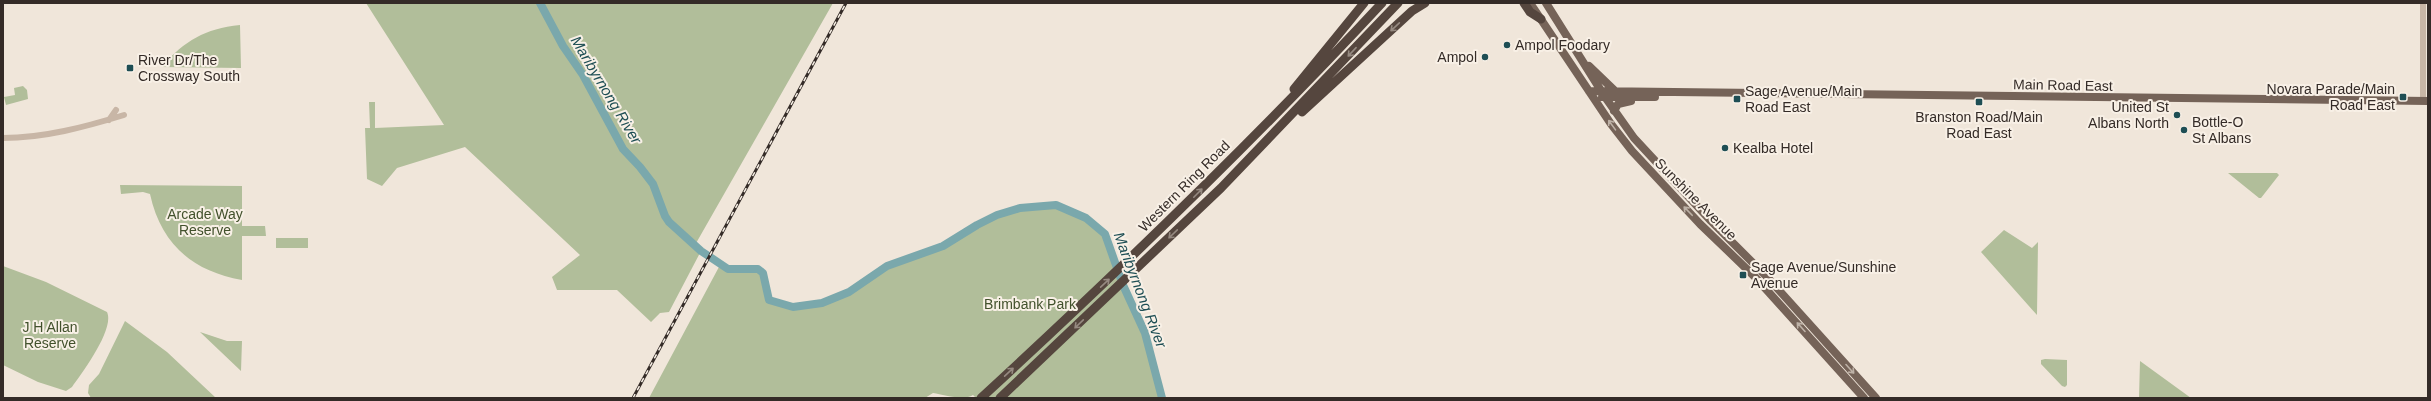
<svg xmlns="http://www.w3.org/2000/svg" width="2431" height="401" font-family="Arial,sans-serif">
  <style>
    .green { fill: #b1be9a }
    .lines { fill: none; stroke-linecap: round; stroke-linejoin: round }
    .river { stroke: #7aa8ac; stroke-width: 8 }
    .minor { stroke: #c8b6a6; stroke-width: 6 }
    .major { stroke: #756358; stroke-width: 8 }
    .highway { stroke: #55463e; stroke-width: 9 }
    .rail-casing { stroke: #342b27; stroke-width: 3 }
    .rail { stroke: #f8f0e6; stroke-width: 1.5; stroke-dasharray: 4.5; stroke-linecap: butt }
    .oneway { stroke: #968a81 }
    .oneway2 { stroke: #bdb1a6 }
    .poi-dot { fill: #1e4e54; stroke: #f8f0e6; stroke-width: 1.5 }
    .labels { text-anchor: middle; stroke-width: 4; stroke-linejoin: round; paint-order: stroke }
    .poi-label { font-size: 14px; fill: #342b27; stroke: #f8f0e6; text-anchor: start }
    .street-label { font-size: 14px; fill: #342b27; stroke: #f8f0e6 }
    .park-label { font-size: 14px; fill: #42512c; stroke: #f8f0e6 }
    .water-label { font-size: 15px; font-style: italic; fill: #1e4e54; stroke: #f8f0e6 }
  </style>
  <rect width="100%" height="100%" fill="#f0e6da"/>
  <!-- green -->
  <path class="green" d="M366 3H833L695 245 701 251 669 312 660 313 651 322 617 290H557L552 277 580 255 465 147 397 168 382 186 367 179 365 128H370L369 102H375V128L444 125Z
    M240 25 241 68 161 67C186 40 204 29 240 25Z
    M23 86 27 90 28 99 6 105 4 97 15 95 14 88Z
    M2228 173H2277L2279 175 2261 198H2259Z
    M120 185 242 186V226H265L266 236H242V280C192 271 161 244 150 194L143 192 121 194Z
    M1042 205H1056L1071 211 1086 218 1105 234 1123 285 1145 333 1162 398H976L973 395C964 401 944 395 933 393L925 398H649L720 265C731 271 756 265 762 272 767 279 766 292 769 300L793 307 822 303 849 292 887 266 943 246 977 225 997 215 1020 208Z
    M2004 230 2032 248 2038 242 2037 315 1981 252Z
    M276 238H308V248H276Z
    M3 266 46 282 107 312C115 329 82 373 72 387L66 391 38 382 3 365Z
    M125 321 167 352 216 398H91L88 393 89 385 99 374Z
    M200 332 227 341H242L241 371Z
    M2045 359 2067 360V385L2065 387 2062 386 2041 364V360Z
    M2140 361 2191 398H2139Z"/>
  <g class="lines">
    <!-- river -->
    <path class="river" d="M540 3 563 46 583 75 623 149 640 167 653 184 665 216 669 222 701 251 728 269H758L763 273 769 300 793 307 822 303 849 292 887 266 943 246 977 225 997 215 1020 208 1056 205 1086 218 1105 234 1123 285 1145 333 1162 398"/>
    <!-- minor -->
    <path class="minor" d="M2423 3V101
      M109 120 116 110
      M3 138C44 138 85 127 124 115"/>
    <!-- major -->
    <path class="major" d="M1530 3 1611 124 1632 151 1700 224 1755 277 1864 398
      M1546 3 1605 97 1634 138 1711 221 1768 278 1876 398
      M1589 66 1615 91
      M1589 91 2428 101
      M1602 97H1655
      M1614 111 1618 104 1631 101"/>
    <!-- highway -->
    <path class="highway" d="M1524 3 1530 12 1541 19
      M1294 89 1364 3
      M1302 112 1412 11 1425 3
      M981 398C1119 271 1254 141 1382 3
      M1000 398 1221 188 1398 3"/>
    <defs>
      <path id="rail" d="M633 398 846 3"/>
    </defs>
    <!-- rail casing -->
    <use href="#rail" class="rail-casing"/>
    <!-- rail -->
    <use href="#rail" class="rail"/>
  </g>
  <!-- one-way arrows -->
  <defs><path id="oneway-shaft" d="M-6 0H5M1.5-3L5.5 0L1.5 3" fill="none" stroke-width="1.6" stroke-linecap="round" stroke-linejoin="round"/></defs>
  <g class="oneway">
    <use href="#oneway-shaft" transform="translate(1395 27) rotate(137)"/>
    <use href="#oneway-shaft" transform="translate(1352 52) rotate(133)"/>
    <use href="#oneway-shaft" transform="translate(1198 193) rotate(-45)"/>
    <use href="#oneway-shaft" transform="translate(1173 234) rotate(136)"/>
    <use href="#oneway-shaft" transform="translate(1105 283) rotate(-43)"/>
    <use href="#oneway-shaft" transform="translate(1079 324) rotate(136)"/>
    <use href="#oneway-shaft" transform="translate(1009 372) rotate(-43)"/>
  </g>
  <g class="oneway2">
    <use href="#oneway-shaft" transform="translate(1612 125) rotate(-126)"/>
    <use href="#oneway-shaft" transform="translate(1688 211) rotate(-134)"/>
    <use href="#oneway-shaft" transform="translate(1801 327) rotate(-132)"/>
    <use href="#oneway-shaft" transform="translate(1850 369) rotate(48)"/>
  </g>
  <!-- markers -->
  <g class="poi-dot">
    <circle cx="1507" cy="45" r="4"/>
    <circle cx="1485" cy="57" r="4"/>
    <rect x="126" y="64" width="8" height="8" rx="2"/>
    <rect x="2399" y="93" width="8" height="8" rx="2"/>
    <rect x="1733" y="95" width="8" height="8" rx="2"/>
    <rect x="1975" y="98" width="8" height="8" rx="2"/>
    <circle cx="2177" cy="115" r="4"/>
    <circle cx="2184" cy="130" r="4"/>
    <circle cx="1725" cy="148" r="4"/>
    <rect x="1739" y="271" width="8" height="8" rx="2"/>
  </g>
  <g class="labels">
    <!-- poi labels -->
    <g class="poi-label">
      <text x="1515" y="50">Ampol Foodary</text>
      <text x="1477" y="62" text-anchor="end">Ampol</text>
      <text x="138" y="65">River Dr/The<tspan x="138" dy="16">Crossway South</tspan></text>
      <text x="2395" y="94" text-anchor="end">Novara Parade/Main<tspan x="2395" dy="16">Road East</tspan></text>
      <text x="1745" y="96">Sage Avenue/Main<tspan x="1745" dy="16">Road East</tspan></text>
      <text x="2169" y="112" text-anchor="end">United St<tspan x="2169" dy="16">Albans North</tspan></text>
      <text x="1979" y="122" text-anchor="middle">Branston Road/Main<tspan x="1979" dy="16">Road East</tspan></text>
      <text x="2192" y="127">Bottle-O<tspan x="2192" dy="16">St Albans</tspan></text>
      <text x="1733" y="153">Kealba Hotel</text>
      <text x="1751" y="272">Sage Avenue/Sunshine<tspan x="1751" dy="16">Avenue</tspan></text>
    </g>
    <!-- street labels -->
    <g class="street-label">
      <text transform="translate(2063 85) rotate(1)" y="5">Main Road East</text>
      <text transform="translate(1184 186) rotate(-45)" y="5">Western Ring Road</text>
      <text transform="translate(1696 199) rotate(45)" y="5">Sunshine Avenue</text>
    </g>
    <!-- park labels -->
    <g class="park-label">
      <text x="205" y="219">Arcade Way<tspan x="205" dy="16">Reserve</tspan></text>
      <text x="1030" y="309">Brimbank Park</text>
      <text x="50" y="332">J H Allan<tspan x="50" dy="16">Reserve</tspan></text>
    </g>
    <!-- water labels -->
    <g class="water-label">
      <text transform="translate(606 90) rotate(59)" y="5">Maribyrnong River</text>
      <text transform="translate(1140 290) rotate(69)" y="5">Maribyrnong River</text>
    </g>
  </g>
  <!-- border -->
  <rect width="2431" height="401" fill="none" stroke="#342b27" stroke-width="8"/>
</svg>
